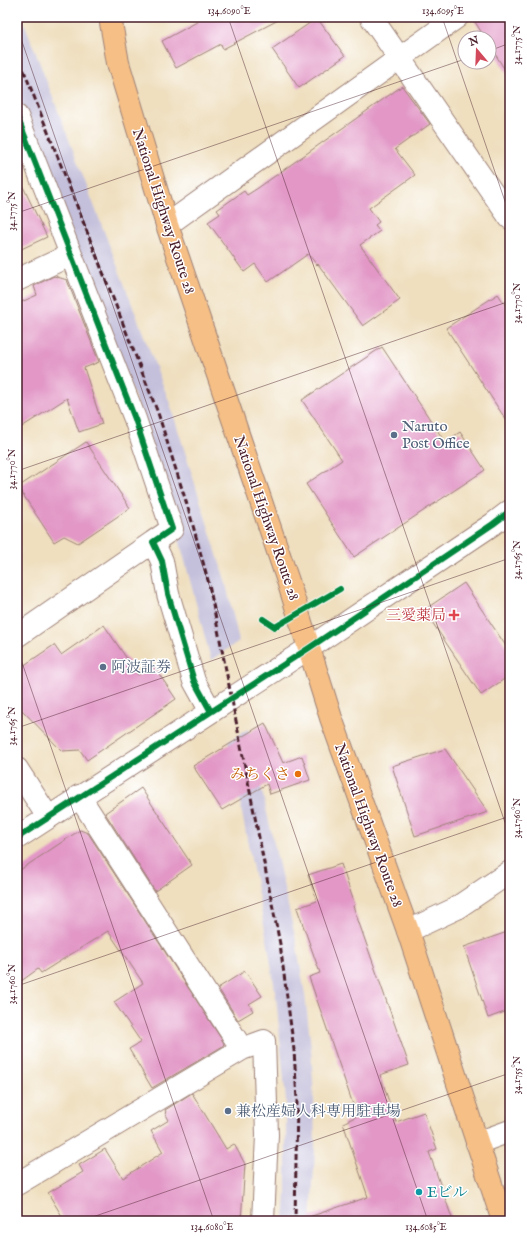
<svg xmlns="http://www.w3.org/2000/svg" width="527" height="1238" font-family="'IM FELL English','Noto Serif JP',serif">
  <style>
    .industrial { fill: #c4c0db }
    .building { fill: #e297c6 }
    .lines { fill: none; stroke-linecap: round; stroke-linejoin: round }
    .minor-casing { stroke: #9c7f75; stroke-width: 24 }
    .tertiary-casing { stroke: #9c7f75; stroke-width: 24 }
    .trunk-casing { stroke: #9c7f75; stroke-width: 24 }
    .minor { stroke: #fff; stroke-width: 22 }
    .tertiary { stroke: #fff; stroke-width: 22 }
    .trunk { stroke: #f5bf86; stroke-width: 22 }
    .rail { stroke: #4a1f2b; stroke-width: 3; stroke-dasharray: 6 3; stroke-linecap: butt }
    .cycleway-casing { stroke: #fff; stroke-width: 8 }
    .cycleway { stroke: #00873e; stroke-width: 6 }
    .ticks { fill: none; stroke: #4a1f2b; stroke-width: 1; stroke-opacity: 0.45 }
    .service-dot { fill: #5c6f8a; stroke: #fff; stroke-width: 1.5 }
    .health-dot { fill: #e0444e; stroke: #fff; stroke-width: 1.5 }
    .food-dot { fill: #e8710a; stroke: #fff; stroke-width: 1.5 }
    .culture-dot { fill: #0f9aa8; stroke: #fff; stroke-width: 1.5 }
    .labels { text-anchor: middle; stroke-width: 3; stroke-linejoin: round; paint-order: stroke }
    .street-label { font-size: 15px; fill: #4a1f2b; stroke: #fff }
    .service-label { font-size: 15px; fill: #4e5e75; stroke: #fff; text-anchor: start }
    .health-label { font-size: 15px; fill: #be3a42; stroke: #fff; text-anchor: end }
    .food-label { font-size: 15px; fill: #c56008; stroke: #fff; text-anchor: end }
    .culture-label { font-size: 15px; fill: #0d838f; stroke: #fff; text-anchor: start }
    .neatline { fill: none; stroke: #4a1f2b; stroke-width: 1.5 }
    .ticks-label { font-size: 10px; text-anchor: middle; fill: #4a1f2b }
  </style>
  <rect width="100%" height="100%" fill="#fff"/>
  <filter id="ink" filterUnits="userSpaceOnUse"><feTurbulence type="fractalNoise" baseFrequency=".025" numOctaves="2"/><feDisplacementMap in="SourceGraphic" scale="8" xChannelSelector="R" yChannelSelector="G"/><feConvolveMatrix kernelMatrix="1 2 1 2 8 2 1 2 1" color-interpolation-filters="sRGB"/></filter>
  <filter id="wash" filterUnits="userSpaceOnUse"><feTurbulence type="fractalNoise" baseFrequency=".012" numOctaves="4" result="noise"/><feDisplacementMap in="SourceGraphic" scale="16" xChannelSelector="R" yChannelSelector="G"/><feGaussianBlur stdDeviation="0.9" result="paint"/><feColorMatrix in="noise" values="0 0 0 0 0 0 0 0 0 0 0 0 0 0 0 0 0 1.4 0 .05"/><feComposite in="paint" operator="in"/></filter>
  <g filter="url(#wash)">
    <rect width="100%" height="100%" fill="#efdfbf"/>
    <!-- industrial -->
    <path class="industrial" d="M17 17H22L169 401 225 580 239 641 211 660 173 516 142 416 17 93Z
      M248 729 296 941 305 995 311 1047 314 1100 315 1150 311 1221H284L286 1195V1100L276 997 268 945 228 742Z"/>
    <g id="blocks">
      <!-- building -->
      <path class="building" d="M206 17H284L223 49 221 44 176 68 162 41Z
        M472 17H510V78L489 44V38H485Z
        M317 18 345 56 299 88 272 49Z
        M402 86 430 124 395 149 415 175 369 208 379 222 375 225 380 231 360 245 400 300 363 326 318 264 317 265 308 254 268 282 255 264 244 272 208 222 220 214 217 210 244 191 247 195 258 188Z
        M17 174 47 237 17 251Z
        M54 276 67 280 99 362 84 368 102 424 79 432 67 398 17 430V304L37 295 34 286Z
        M498 294 510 312V426L446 328Z
        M382 347 445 442 460 432 485 470 354 557 306 484 342 460 302 400Z
        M86 442 130 508 78 543 64 536 54 542 18 487Z
        M464 583 510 652V675L481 695 424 610Z
        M104 625 138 675 153 665 176 699 87 760 80 750 62 751 17 705V670L54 645 61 655Z
        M265 723 283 763 302 756 310 780 270 794 267 784 222 810 193 766Z
        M445 749 488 812 415 836 392 766Z
        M141 788 192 865 155 891 105 813Z
        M80 830 88 833 224 1043 223 1046 152 1088 129 1049 141 1042 114 1002 143 983 108 931 41 973 38 969 17 984V872Z
        M341 864 355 905 353 906 409 1065 380 1075 396 1122 424 1112 437 1149 429 1152 453 1221H310L309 1217 368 1197 343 1123 357 1116 309 977 320 973 297 908 317 901 308 875Z
        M510 931V1010L488 1018 464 947Z
        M245 971 262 996 249 1004 253 1011 238 1020 218 988Z
        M192 1093 226 1149 234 1144 245 1164 241 1221H65L48 1193 83 1172 79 1165 105 1149 123 1178 163 1152 151 1131 169 1120 165 1113 166 1112 165 1110Z"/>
    </g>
  </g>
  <g filter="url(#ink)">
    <use href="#blocks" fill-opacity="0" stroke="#9c7f75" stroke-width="1"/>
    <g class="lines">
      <defs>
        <path id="minor" d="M371 17 510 218
          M17 116 135 419 172 529 153 542 162 561 168 594 194 681 210 710
          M167 225 457 17
          M17 280 70 255
          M17 636 153 542
          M17 769 48 817
          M79 796 242 1049
          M408 931 455 909 510 872
          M477 1143 510 1131
          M17 1184 242 1049 264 1041 267 1135 263 1221"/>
        <path id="tertiary" d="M17 838 309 648 493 524 510 511"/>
        <path id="trunk" d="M110 17 118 63 167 225 288 581 331 718 408 931 503 1221"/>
      </defs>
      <!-- minor casing -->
      <use href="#minor" class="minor-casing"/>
      <!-- tertiary casing -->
      <use href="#tertiary" class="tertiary-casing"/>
      <!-- trunk casing -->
      <use href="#trunk" class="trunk-casing"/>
      <!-- minor -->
      <use href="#minor" class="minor"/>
      <!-- tertiary -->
      <use href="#tertiary" class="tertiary"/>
      <!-- trunk -->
      <use href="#trunk" class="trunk"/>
      <!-- rail -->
      <path class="rail" d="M17 53 158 413 189 511 209 584 280 944 294 1050 297 1100 295 1221"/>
      <defs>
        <path id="cycleway" d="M17 116 135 419 172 529 153 542 162 561 168 594 194 681 210 710
          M263 619 275 627 340 589
          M17 838 309 648 493 524 510 511"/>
      </defs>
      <!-- cycleway casing -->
      <use href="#cycleway" class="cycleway-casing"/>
      <!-- cycleway -->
      <use href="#cycleway" class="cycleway"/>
    </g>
  </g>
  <!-- ticks -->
  <path class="ticks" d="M228 17 510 837M442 17 510 216M17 27 428 1221M489 51 510 43M17 213 465 59M17 471 510 301M17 648 214 1221M17 728 510 558M17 986 510 816M81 1221 510 1073"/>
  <!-- markers -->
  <g class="service-dot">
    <circle cx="394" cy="435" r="4"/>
    <circle cx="103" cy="667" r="4"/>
    <circle cx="228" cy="1111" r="4"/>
  </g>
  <path class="health-dot" d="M452 609h4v4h4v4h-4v4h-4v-4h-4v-4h4z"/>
  <circle class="food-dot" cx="298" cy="774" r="4"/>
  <circle class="culture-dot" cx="419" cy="1192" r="4"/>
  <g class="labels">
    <!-- street labels -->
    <g class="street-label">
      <text transform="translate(164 211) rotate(72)" y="5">National Highway Route 28</text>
      <text transform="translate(267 518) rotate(71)" y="5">National Highway Route 28</text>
      <text transform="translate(369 825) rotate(70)" y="5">National Highway Route 28</text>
    </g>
    <!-- service labels -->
    <g class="service-label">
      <text x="402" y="431">Naruto<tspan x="402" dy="17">Post Office</tspan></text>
      <text x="111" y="672">阿波証券</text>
      <text x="236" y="1116">兼松産婦人科専用駐車場</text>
    </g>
    <!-- health labels -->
    <g class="health-label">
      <text x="446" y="620">三愛薬局</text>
    </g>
    <!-- food labels -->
    <g class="food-label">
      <text x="290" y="779">みちくさ</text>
    </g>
    <!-- culture labels -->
    <g class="culture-label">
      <text x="427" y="1197">Eビル</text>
    </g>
  </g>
  <!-- margin -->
  <rect width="527" height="1238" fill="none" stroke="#fff" stroke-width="44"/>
  <!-- north arrow -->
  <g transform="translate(477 50) rotate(341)"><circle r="19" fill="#ffffff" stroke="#b7a5aa"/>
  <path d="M0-3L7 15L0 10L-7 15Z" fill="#d1495b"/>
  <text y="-6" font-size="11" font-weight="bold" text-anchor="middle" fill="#4a1f2b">N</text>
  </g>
  <rect x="22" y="22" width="483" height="1194" class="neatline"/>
  <g class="ticks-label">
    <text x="229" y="14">134.6090°E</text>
    <text x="443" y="14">134.6095°E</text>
    <text transform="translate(516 45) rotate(-90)" y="4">34.1775°N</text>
    <text transform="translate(11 211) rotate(-90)" y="4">34.1775°N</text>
    <text transform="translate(516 303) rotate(-90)" y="4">34.1770°N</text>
    <text transform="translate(11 469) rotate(-90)" y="4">34.1770°N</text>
    <text transform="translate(516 560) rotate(-90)" y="4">34.1765°N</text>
    <text transform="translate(11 726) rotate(-90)" y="4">34.1765°N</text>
    <text transform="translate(516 818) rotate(-90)" y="4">34.1760°N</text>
    <text transform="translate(11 984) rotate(-90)" y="4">34.1760°N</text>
    <text transform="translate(516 1075) rotate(-90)" y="4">34.1755°N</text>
    <text x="212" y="1230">134.6080°E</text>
    <text x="426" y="1230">134.6085°E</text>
  </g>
</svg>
